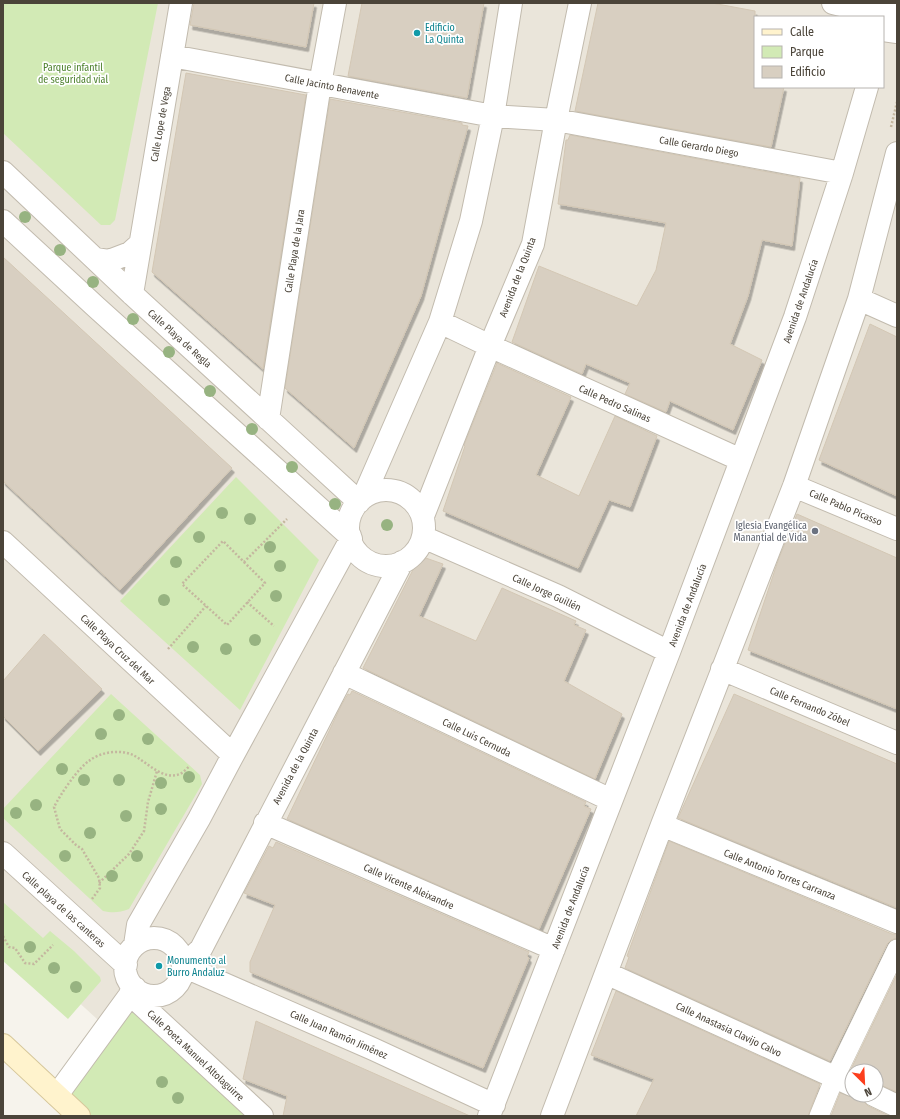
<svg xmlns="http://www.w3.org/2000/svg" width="900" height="1119" font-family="'Fira Sans Condensed',sans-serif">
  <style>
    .residential { fill: #eae5da; fill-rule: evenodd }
    .green { fill: #d2eab5 }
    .building { fill: #d8cfc1; stroke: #d3c7b4; filter: url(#shadow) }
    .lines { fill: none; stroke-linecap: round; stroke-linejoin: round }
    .lane-casing { stroke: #c2bbae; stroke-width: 20 }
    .street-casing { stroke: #c2bbae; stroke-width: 24 }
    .secondary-casing { stroke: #d6c79b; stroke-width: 24 }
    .path { stroke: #c4b79f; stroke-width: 2.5; stroke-dasharray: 2 2; stroke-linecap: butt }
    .lane { stroke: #fff; stroke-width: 19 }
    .street { stroke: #fff; stroke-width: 22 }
    .secondary { stroke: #fff3cd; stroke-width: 22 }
    .tree { fill: #97b381 }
    .culture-dot { fill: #0f9aa8; stroke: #fff; stroke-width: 1.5 }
    .worship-dot { fill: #6b7280; stroke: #fff; stroke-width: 1.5 }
    .labels { text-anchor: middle; stroke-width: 3.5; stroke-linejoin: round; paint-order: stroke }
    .culture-label { font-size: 10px; fill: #0d838f; stroke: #fff; text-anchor: start }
    .park-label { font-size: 10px; fill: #4a7f2a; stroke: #fff }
    .street-label { font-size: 10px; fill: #4b4439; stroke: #fff }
    .worship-label { font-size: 10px; fill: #5b616d; stroke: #fff; text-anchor: end }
  </style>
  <defs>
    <filter id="shadow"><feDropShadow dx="2.5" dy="4.5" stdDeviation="0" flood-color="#0004"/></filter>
  </defs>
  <rect width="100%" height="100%" fill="#f6f3ec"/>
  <!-- residential -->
  <path class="residential" d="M3 3H897V1116H203L3 933ZM755 17H883V87H755ZM852 1071H876V1095H852Z"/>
  <!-- green -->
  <path class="green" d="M3 3H158L115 220 110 225H101L3 133Z
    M236 477 319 560 240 710 120 601Z
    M111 694 200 775 202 784 129 909C119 913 112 913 103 911L3 818V809Z
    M3 902 43 938 50 931 74 951 100 977 101 981 68 1019 3 961Z
    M130 994 262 1116H79L57 1095Z"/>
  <!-- building -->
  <path class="building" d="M194 3H314L306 47 190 25Z
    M362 3H484L467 98 348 76Z
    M598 3H712L755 11V87H784L771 147 575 111Z
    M186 73 306 95 263 369 152 272Z
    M330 99 462 123V125L468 126 421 296 354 448 285 388Z
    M570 135 800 178 792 246 762 240 748 296 730 344 762 360 733 430 670 401 666 412 625 394 630 383 586 364 582 374 512 342 539 266 637 306 656 270 666 223 558 204 566 140H568Z
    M3 257 232 468 120 590 3 481Z
    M870 324 897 337V496L819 460Z
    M497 363 571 397 536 475 579 496 615 416 657 436 630 507 609 500 578 568 443 511 465 446 464 445Z
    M797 514 897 558V709L748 650 779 558Z
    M420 556 443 564 419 616 476 641 502 588 576 621 574 625 586 630 564 681 622 714 595 779 363 668Z
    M44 634 102 689 38 751 3 716V681Z
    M352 691 586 802 584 806 591 809 539 929 287 819 342 704 348 694 350 695Z
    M734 694 897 764V908L678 818Z
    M669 841 892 934H897V938L891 940 887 944 830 1061 625 968 629 957 627 956Z
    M276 842 529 952 527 956 529 958 483 1068 250 972V962L275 905 244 893 269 846 273 848Z
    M897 974V1092L876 1083V1071H850Z
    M616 991 820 1084 808 1116H636L654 1079 591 1055Z
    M256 1021 470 1116H283L287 1096 243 1079Z
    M840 1093 853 1097 862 1095 864 1102 868 1106 889 1116H831Z"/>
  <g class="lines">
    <defs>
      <path id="lane" d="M819 1116 835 1077 897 949"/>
      <path id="street" d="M833 3 886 16
        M888 8 883 30 897 32
        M172 56 493 116 556 120 842 173
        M3 172 132 294 359 502
        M3 221 96 307 350 536
        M95 259 109 261 130 253 140 244
        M132 294 181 3
        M859 299 897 316
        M440 322 490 346 741 460
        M268 419 320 84 335 3
        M794 486 897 529
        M348 528a38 38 0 1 1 76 0a38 38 0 1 1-76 0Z
        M363 498 440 322 471 221 493 116 511 3
        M423 516 490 346 533 244 556 120 580 3
        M423 537 558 596 669 652
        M3 542 233 755
        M402 562 201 949 183 966 373 1049 494 1105
        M722 669 897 743
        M344 673 611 800
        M265 823 554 949
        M662 825 897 922
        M3 853 126 965
        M125 967a29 29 0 1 1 58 0a29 29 0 1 1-58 0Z
        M135 945 138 925 199 819 233 755 351 539
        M606 973 852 1085
        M130 994 262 1116
        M57 1095 135 988
        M874 1095 897 1106
        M489 1116 669 652 795 317 842 173 867 87
        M552 1116 662 825 794 486 859 299 897 153"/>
      <path id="secondary" d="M3 1045 79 1116"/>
    </defs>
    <!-- lane casing -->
    <use href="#lane" class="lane-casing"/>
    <!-- street casing -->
    <use href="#street" class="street-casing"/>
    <!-- secondary casing -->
    <use href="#secondary" class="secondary-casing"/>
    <!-- path -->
    <path class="path" d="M891 127 897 102
      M244 562 265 583 227 625 182 584 223 541 244 562 287 519
      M247 602 274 626
      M168 649 206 606
      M99 883 129 854 144 831 148 802 157 771
      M92 899 100 888 99 878 82 849 76 845 60 829 54 807C60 795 78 768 89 761 100 752 120 749 133 755 147 762 163 781 180 774 184 772 187 768 190 766
      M3 936 9 947 15 948 25 963 34 964 53 945"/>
    <!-- lane -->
    <use href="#lane" class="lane"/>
    <!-- street -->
    <use href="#street" class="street"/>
    <!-- secondary -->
    <use href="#secondary" class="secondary"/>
  </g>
  <!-- trees -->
  <g class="tree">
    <circle cx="25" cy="217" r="6"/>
    <circle cx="60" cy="250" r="6"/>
    <circle cx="93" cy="282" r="6"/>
    <circle cx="133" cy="319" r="6"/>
    <circle cx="169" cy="352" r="6"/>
    <circle cx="210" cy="391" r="6"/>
    <circle cx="252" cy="429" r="6"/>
    <circle cx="292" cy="467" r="6"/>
    <circle cx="335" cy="504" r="6"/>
    <circle cx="222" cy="513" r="6"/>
    <circle cx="250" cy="519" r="6"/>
    <circle cx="387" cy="525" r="6"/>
    <circle cx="199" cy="537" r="6"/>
    <circle cx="270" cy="547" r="6"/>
    <circle cx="176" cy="562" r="6"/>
    <circle cx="280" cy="566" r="6"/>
    <circle cx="276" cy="596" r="6"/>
    <circle cx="164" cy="600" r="6"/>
    <circle cx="255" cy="640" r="6"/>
    <circle cx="193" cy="647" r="6"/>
    <circle cx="226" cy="649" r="6"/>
    <circle cx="119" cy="715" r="6"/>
    <circle cx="101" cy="734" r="6"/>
    <circle cx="148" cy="739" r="6"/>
    <circle cx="62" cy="769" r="6"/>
    <circle cx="189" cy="777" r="6"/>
    <circle cx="84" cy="780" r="6"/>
    <circle cx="119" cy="780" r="6"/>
    <circle cx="161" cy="783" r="6"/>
    <circle cx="36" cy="805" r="6"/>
    <circle cx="161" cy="809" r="6"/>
    <circle cx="16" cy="813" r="6"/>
    <circle cx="126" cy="816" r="6"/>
    <circle cx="90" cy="833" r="6"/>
    <circle cx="65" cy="856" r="6"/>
    <circle cx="137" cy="856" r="6"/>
    <circle cx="112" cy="876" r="6"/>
    <circle cx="30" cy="947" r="6"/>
    <circle cx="54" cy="968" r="6"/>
    <circle cx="76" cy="987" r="6"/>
    <circle cx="162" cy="1082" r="6"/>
    <circle cx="178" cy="1098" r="6"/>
  </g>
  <!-- markers -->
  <g class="culture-dot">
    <circle cx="417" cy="33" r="4"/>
    <circle cx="159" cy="966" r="4"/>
  </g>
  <circle class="worship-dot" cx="815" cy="531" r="4"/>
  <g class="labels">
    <!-- culture labels -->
    <g class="culture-label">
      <text x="425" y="31">Edificio<tspan x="425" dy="12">La Quinta</tspan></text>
      <text x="167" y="964">Monumento al<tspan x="167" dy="12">Burro Andaluz</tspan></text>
    </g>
    <!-- park labels -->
    <g class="park-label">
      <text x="73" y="71">Parque infantil<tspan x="73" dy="12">de seguridad vial</tspan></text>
    </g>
    <!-- street labels -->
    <g class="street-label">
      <text transform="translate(332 86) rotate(11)" y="4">Calle Jacinto Benavente</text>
      <text transform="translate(160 124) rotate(-80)" y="4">Calle Lope de Vega</text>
      <text transform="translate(699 146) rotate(10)" y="4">Calle Gerardo Diego</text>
      <text transform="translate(294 251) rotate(-81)" y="4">Calle Playa de la Jara</text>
      <text transform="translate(517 277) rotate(-69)" y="4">Avenida de la Quinta</text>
      <text transform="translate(800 301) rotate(-71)" y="4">Avenida de Andalucía</text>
      <text transform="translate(180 338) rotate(42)" y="4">Calle Playa de Regla</text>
      <text transform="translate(615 403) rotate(24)" y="4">Calle Pedro Salinas</text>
      <text transform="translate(846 507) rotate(23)" y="4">Calle Pablo Picasso</text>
      <text transform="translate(547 592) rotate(25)" y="4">Calle Jorge Guillén</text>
      <text transform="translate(687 605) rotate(-69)" y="4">Avenida de Andalucía</text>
      <text transform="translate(118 649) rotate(43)" y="4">Calle Playa Cruz del Mar</text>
      <text transform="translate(810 706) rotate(23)" y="4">Calle Fernando Zóbel</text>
      <text transform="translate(477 737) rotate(26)" y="4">Calle Luis Cernuda</text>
      <text transform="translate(295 766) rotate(-62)" y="4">Avenida de la Quinta</text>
      <text transform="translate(780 874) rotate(22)" y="4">Calle Antonio Torres Carranza</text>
      <text transform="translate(409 886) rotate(24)" y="4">Calle Vicente Aleixandre</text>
      <text transform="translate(570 907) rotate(-69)" y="4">Avenida de Andalucía</text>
      <text transform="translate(64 909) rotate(42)" y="4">Calle playa de las canteras</text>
      <text transform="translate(729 1029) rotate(25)" y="4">Calle Anastasia Clavijo Calvo</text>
      <text transform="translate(339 1034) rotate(24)" y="4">Calle Juan Ramón Jiménez</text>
      <text transform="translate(196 1055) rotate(43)" y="4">Calle Poeta Manuel Altolaguirre</text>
    </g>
    <!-- worship labels -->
    <g class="worship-label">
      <text x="807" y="529">Iglesia Evangélica<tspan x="807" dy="12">Manantial de Vida</tspan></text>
    </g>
  </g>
  <!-- border -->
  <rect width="900" height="1119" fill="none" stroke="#4b4439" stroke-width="8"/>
  <!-- legend -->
  <rect x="754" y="16" width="130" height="72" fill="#ffffff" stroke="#b7b4b0"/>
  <rect x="762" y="29" width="20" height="6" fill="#fff3cd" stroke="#b7b4b0"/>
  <text x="790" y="36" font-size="12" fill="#4b4439">Calle</text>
  <rect x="762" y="46" width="20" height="12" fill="#d2eab5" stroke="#b7b4b0"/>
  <text x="790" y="56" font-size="12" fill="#4b4439">Parque</text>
  <rect x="762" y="66" width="20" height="12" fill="#d8cfc1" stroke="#b7b4b0"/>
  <text x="790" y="76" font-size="12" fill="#4b4439">Edificio</text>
  <!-- north arrow -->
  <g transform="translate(864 1083) rotate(156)"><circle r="19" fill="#ffffff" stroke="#b7b4b0"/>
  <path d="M0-3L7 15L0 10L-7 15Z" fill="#fc3f1d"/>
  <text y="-6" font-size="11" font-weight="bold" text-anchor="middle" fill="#4b4439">N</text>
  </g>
</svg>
